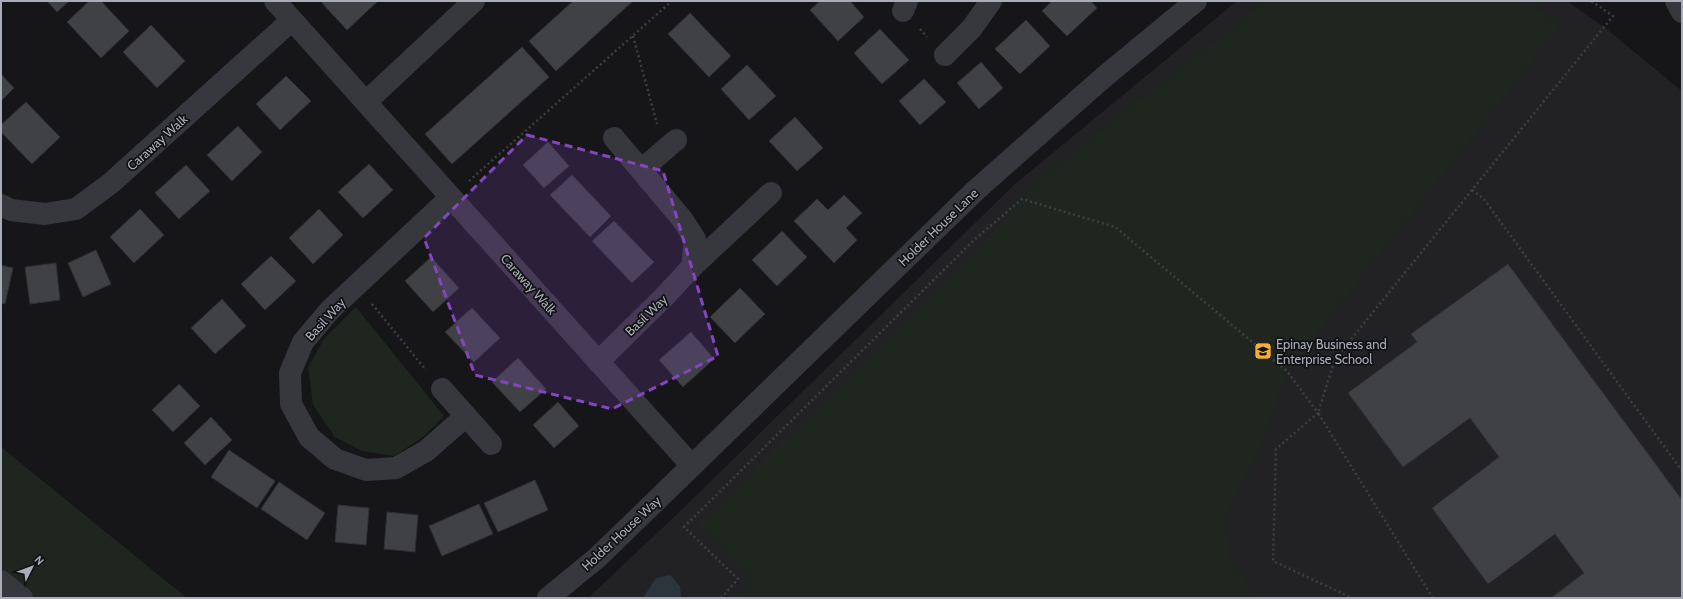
<svg xmlns="http://www.w3.org/2000/svg" width="1683" height="599" font-family="Cabin,sans-serif">
  <style>
    .built { fill: #222225 }
    .green { fill: #1e261f }
    .water { fill: #2c353c }
    .building { fill: #404145; stroke: #303034 }
    .lines { fill: none; stroke-linecap: round; stroke-linejoin: round }
    .path { stroke: #3d3f44; stroke-width: 2.5; stroke-dasharray: 2 3; stroke-linecap: butt }
    .minor { stroke: #37383d; stroke-width: 22 }
    .marked { fill: #8446be; fill-opacity: 0.2; stroke: #8446be; stroke-width: 3; stroke-dasharray: 8 5; stroke-linejoin: round }
    .labels { text-anchor: middle; stroke-width: 3.5; stroke-linejoin: round; paint-order: stroke }
    .street-label { font-size: 13px; fill: #a8adb8; stroke: #111113 }
    .poi-label { font-size: 13px; fill: #a8adb8; stroke: #111113; text-anchor: start }
  </style>
  <rect width="100%" height="100%" fill="#161618"/>
  <!-- built -->
  <path class="built" d="M1237 1H1567L1604 27 1682 91V598H588L673 518 1015 184Z"/>
  <!-- green -->
  <path class="green" d="M1266 1H1528L1560 26 1287 371 1253 466 1241 482 1223 522 1231 559 1255 596 1264 598H738L753 582 698 526 980 246 1047 172Z
    M356 307 444 416 423 437 394 456 362 451 335 437 313 405 308 367 324 339Z
    M1 447 187 598H1Z"/>
  <!-- water -->
  <path class="water" d="M670 575 680 586 681 598H643L656 578Z"/>
  <!-- building -->
  <path class="building" d="M47 1H69L57 12Z
    M89 1H101L129 31 101 58 67 22Z
    M324 1H378L347 30 322 3Z
    M573 1H633L556 71 529 41Z
    M820 1H850L864 17 838 41 810 10Z
    M1052 1H1091L1097 8 1067 36 1042 11Z
    M690 13 731 56 709 77 668 34Z
    M1026 20 1050 46 1020 74 995 49Z
    M151 25 185 61 157 88 123 52Z
    M880 29 909 60 882 84 854 53Z
    M522 47 549 77 452 164 425 134Z
    M981 62 1003 88 979 109 957 83Z
    M747 65 776 96 749 120 721 89Z
    M1 74 14 88 1 101Z
    M286 76 311 101 280 130 256 104Z
    M924 79 946 102 920 125 899 101Z
    M26 102 60 137 32 164 1 132V125Z
    M795 117 823 148 797 171 769 141Z
    M238 126 262 152 232 181 207 155Z
    M548 142 569 166 544 188 523 165Z
    M369 164 393 190 363 218 338 192Z
    M186 165 210 191 179 219 155 193Z
    M572 175 611 216 590 237 550 195Z
    M844 195 862 213 846 228 857 240 834 263 794 221 817 199 828 210Z
    M140 209 164 235 134 263 110 237Z
    M319 209 343 235 313 264 289 238Z
    M614 221 654 262 632 283 592 241Z
    M782 231 807 257 777 286 752 260Z
    M96 250 111 284 83 297 68 263Z
    M271 256 296 281 265 310 241 284Z
    M431 257 459 288 433 312 405 281Z
    M56 263 60 300 30 304 25 267Z
    M1508 264 1682 500V598H1551L1584 573 1555 534 1488 584 1432 508 1499 457 1470 418 1403 467 1348 393 1417 342 1411 334Z
    M1 265 13 268 5 304 1 303Z
    M740 288 765 314 735 343 710 317Z
    M222 299 246 326 215 354 191 328Z
    M472 308 500 338 474 362 445 332Z
    M691 332 714 359 683 387 659 360Z
    M518 358 546 389 520 412 492 382Z
    M179 384 200 406 173 432 152 410Z
    M558 402 579 426 554 448 533 425Z
    M211 417 232 440 205 465 184 443Z
    M229 450 275 481 257 508 211 477Z
    M535 480 548 510 498 532 484 503Z
    M279 482 325 513 307 540 261 509Z
    M479 504 493 534 442 556 429 526Z
    M338 505 369 508 366 545 335 542Z
    M387 512 418 515 415 552 384 549Z"/>
  <g class="lines">
    <!-- path -->
    <path class="path" d="M920 29 927 37
      M633 36 657 124
      M469 181 672 1
      M1472 190 1484 199 1682 471
      M372 304 426 370
      M721 598 738 579 684 527 973 241 1022 199 1115 227 1287 371 1318 413 1276 449 1273 561 1352 598
      M1433 598 1318 413 1335 359 1613 16 1591 1"/>
    <!-- minor -->
    <path class="minor" d="M275 1 692 466
      M1676 1 1682 12
      M903 11 907 1
      M945 55 972 28 991 1
      M366 102 474 1
      M641 170 676 140
      M451 197 330 310 303 342 290 373 291 404 309 437 335 459 366 470 396 468 426 451 466 416
      M1 205 11 210 45 214 76 209 111 183 292 20
      M692 267 771 193
      M598 362 665 296 692 267 695 239 682 219 614 138
      M442 389 491 444
      M1 581 22 598
      M548 598 598 557 976 190 1104 77 1196 1"/>
  </g>
  <!-- marked area -->
  <path class="marked" d="M527 135 663 171 718 356 612 409 475 375 424 238Z"/>
  <!-- icons -->
  <defs>
    <symbol id="school-square" viewBox="-11 -11 22 22"><rect x="-9" y="-9" width="18" height="18" rx="4" fill="#f2b134" stroke="#111113"/><path d="M0-5L7-2L0 1L-7-2ZM-4 1L0 2.5L4 1V4Q0 6-4 4Z" fill="#111"/></symbol>
  </defs>
  <g fill-rule="evenodd">
    <use href="#school-square" x="1253" y="341" width="20" height="20"/>
  </g>
  <g class="labels">
    <!-- street labels -->
    <g class="street-label">
      <text transform="translate(157 142) rotate(-42)" y="5">Caraway Walk</text>
      <text transform="translate(938 227) rotate(-44)" y="5">Holder House Lane</text>
      <text transform="translate(529 284) rotate(48)" y="5">Caraway Walk</text>
      <text transform="translate(646 315) rotate(-44)" y="5">Basil Way</text>
      <text transform="translate(325 319) rotate(-48)" y="5">Basil Way</text>
      <text transform="translate(621 533) rotate(-43)" y="5">Holder House Way</text>
    </g>
    <!-- poi labels -->
    <g class="poi-label">
      <text x="1276" y="349">Epinay Business and<tspan x="1276" dy="15">Enterprise School</tspan></text>
    </g>
  </g>
  <!-- border -->
  <rect width="1683" height="599" fill="none" stroke="#a8adb8" stroke-width="4"/>
  <!-- north arrow -->
  <g transform="translate(32 567) rotate(48)" stroke="#111113" stroke-width="3" paint-order="stroke">
  <path d="M0-3L7 15L0 10L-7 15Z" fill="#a8adb8"/>
  <text y="-6" font-size="11" font-weight="bold" text-anchor="middle" fill="#a8adb8">N</text>
  </g>
</svg>
